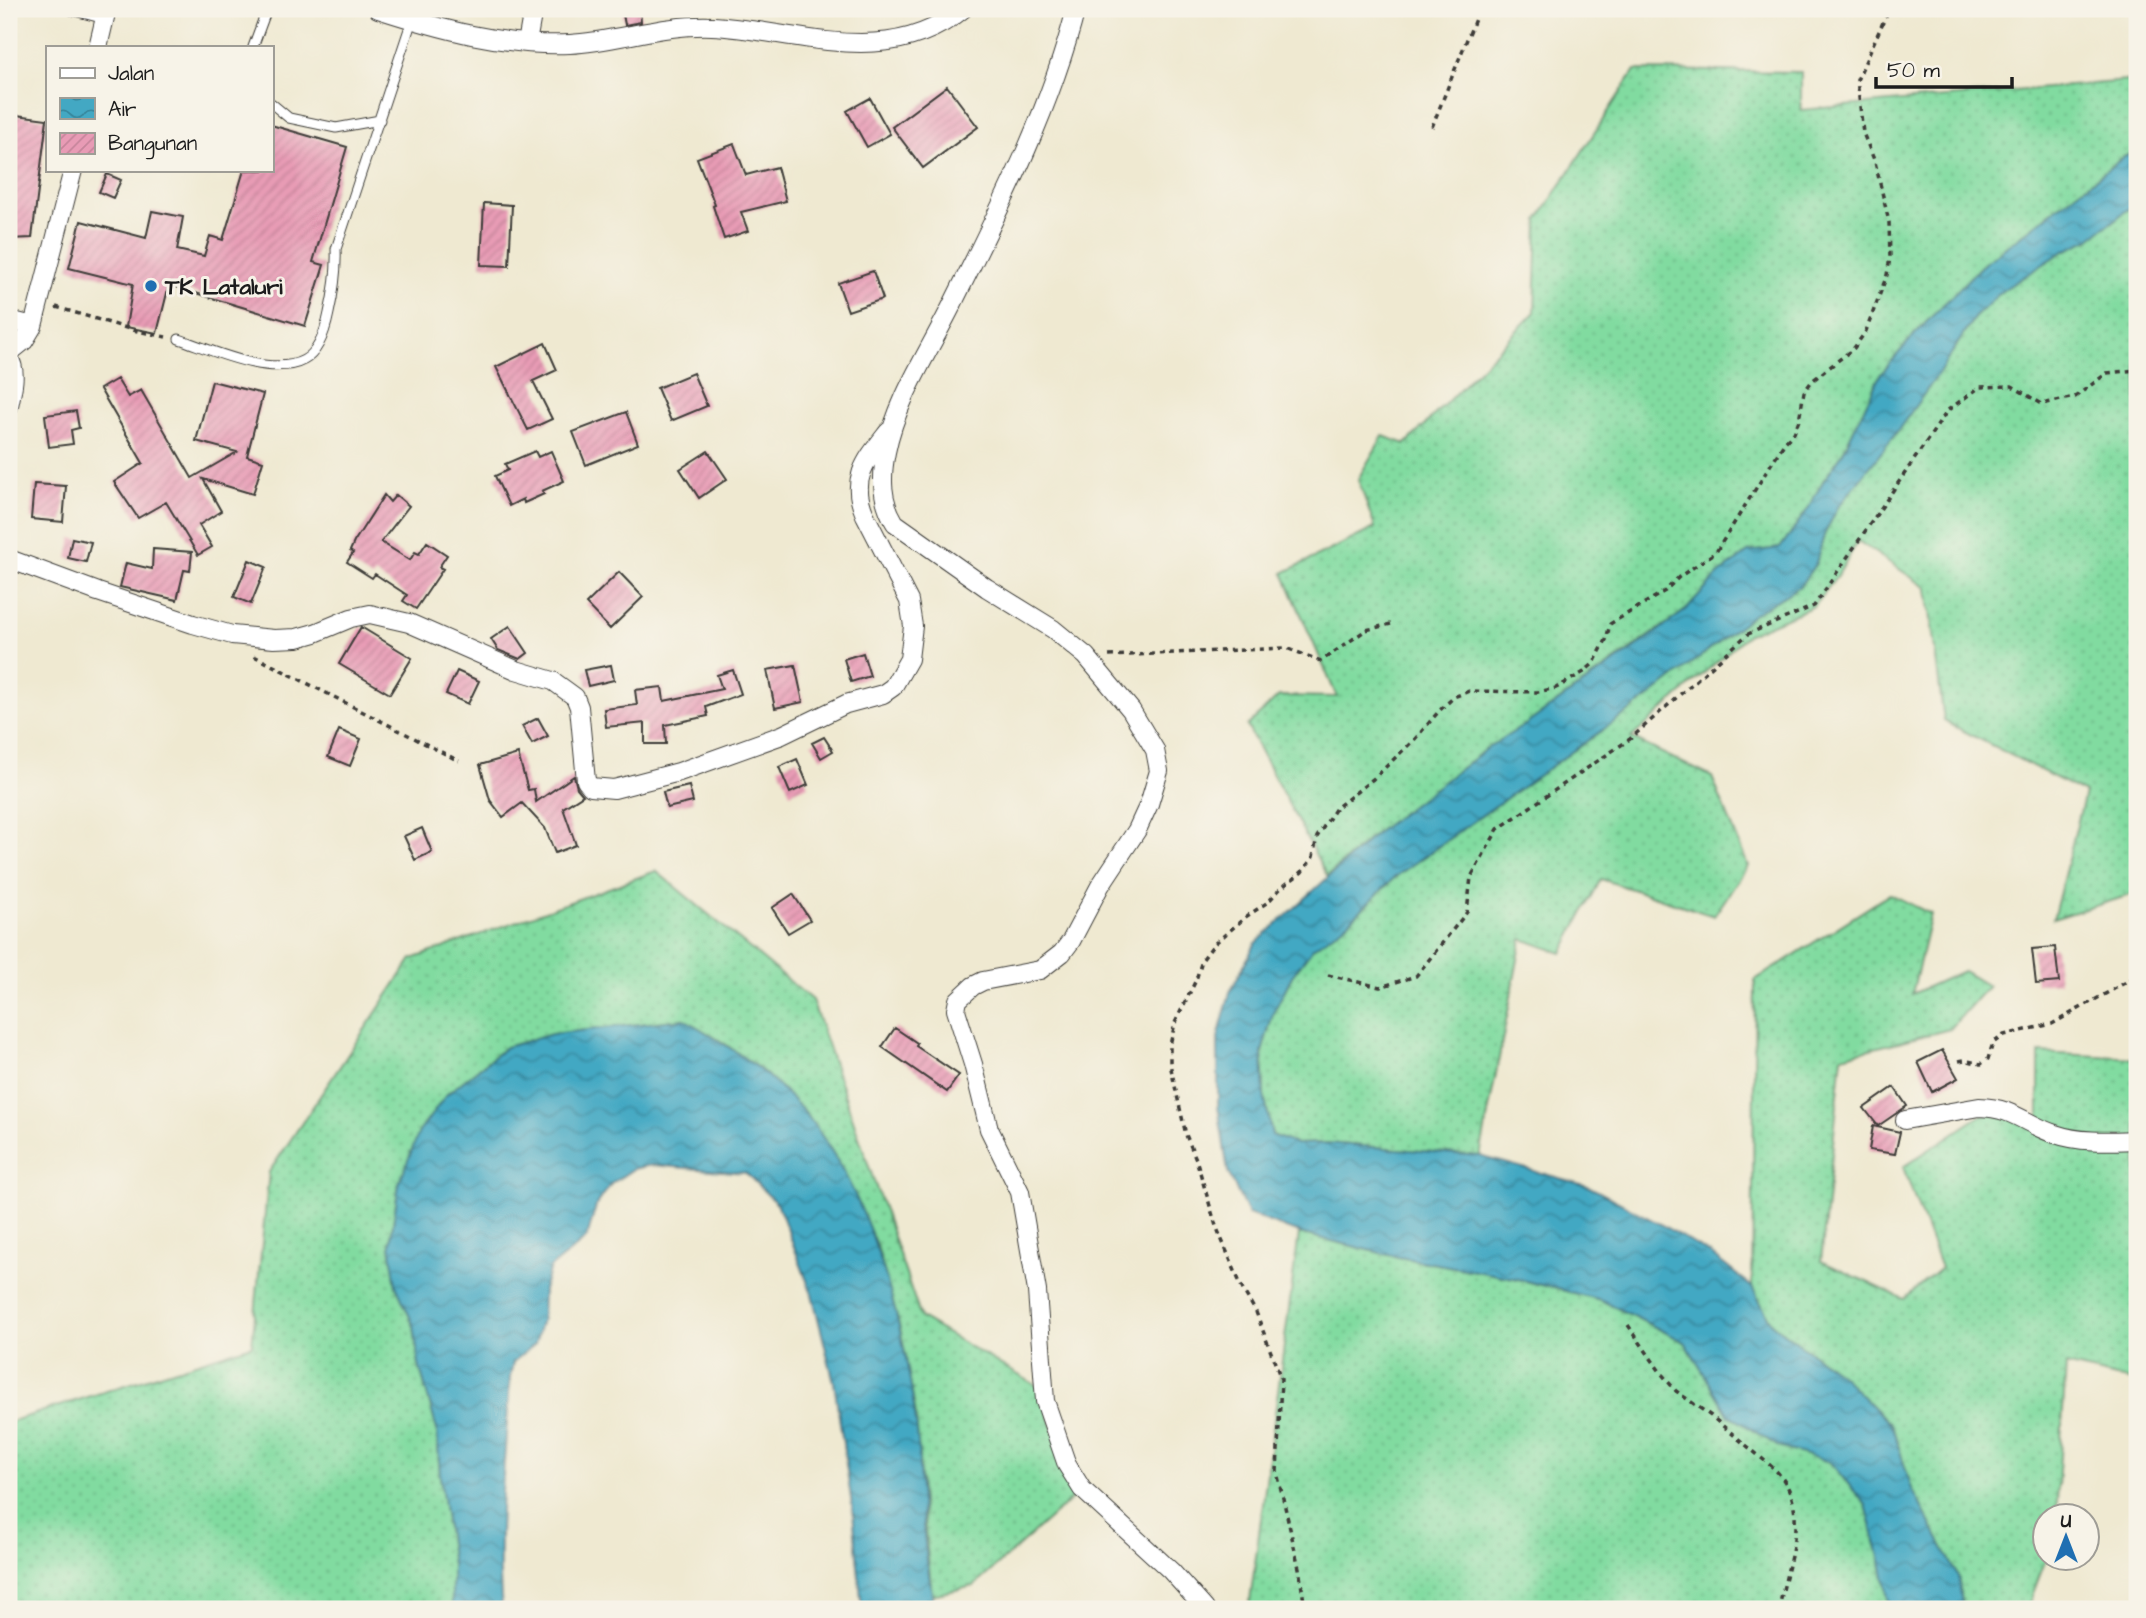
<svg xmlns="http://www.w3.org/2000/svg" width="2146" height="1618" font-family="'Architects Daughter',sans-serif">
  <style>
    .grass { fill: url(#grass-dots); stroke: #4e7c5e; stroke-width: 2 }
    .water { fill: url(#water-waves); stroke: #306270; stroke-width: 2 }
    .building { fill: url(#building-hatch) }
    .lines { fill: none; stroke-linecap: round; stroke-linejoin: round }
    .service-casing { stroke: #3c3b37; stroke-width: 11 }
    .minor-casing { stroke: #3c3b37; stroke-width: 20 }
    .path { stroke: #3c3b37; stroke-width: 3.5; stroke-dasharray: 5 5; stroke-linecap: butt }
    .service { stroke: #fff; stroke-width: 9 }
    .minor { stroke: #fff; stroke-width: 18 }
    .poi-dot { fill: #1f6fb2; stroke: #f7f3e8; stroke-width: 2.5 }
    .labels { text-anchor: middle; stroke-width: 6; stroke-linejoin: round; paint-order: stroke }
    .poi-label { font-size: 23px; font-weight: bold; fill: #1c1c1c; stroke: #f7f3e8; text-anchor: start }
  </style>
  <defs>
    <pattern id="grass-dots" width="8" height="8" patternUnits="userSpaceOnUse" patternTransform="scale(1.75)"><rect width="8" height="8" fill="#81dba0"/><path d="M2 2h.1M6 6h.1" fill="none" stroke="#6fbb89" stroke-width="1.8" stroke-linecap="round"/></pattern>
    <pattern id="water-waves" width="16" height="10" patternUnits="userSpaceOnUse" patternTransform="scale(1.75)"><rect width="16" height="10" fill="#43a8c3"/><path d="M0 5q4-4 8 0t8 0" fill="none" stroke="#37889e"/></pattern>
    <pattern id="building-hatch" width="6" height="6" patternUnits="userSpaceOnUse" patternTransform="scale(1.75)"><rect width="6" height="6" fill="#e89bb5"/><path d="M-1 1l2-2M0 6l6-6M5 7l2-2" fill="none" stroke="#c6859b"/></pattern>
  </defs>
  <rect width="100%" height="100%" fill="#f7f3e8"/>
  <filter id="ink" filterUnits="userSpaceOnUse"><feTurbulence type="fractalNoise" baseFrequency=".0143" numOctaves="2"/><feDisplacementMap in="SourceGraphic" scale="14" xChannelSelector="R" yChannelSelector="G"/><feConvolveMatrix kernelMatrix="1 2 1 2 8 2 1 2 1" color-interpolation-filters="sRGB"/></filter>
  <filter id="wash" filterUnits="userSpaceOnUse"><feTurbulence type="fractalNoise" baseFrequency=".00686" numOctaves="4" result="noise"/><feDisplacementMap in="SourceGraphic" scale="28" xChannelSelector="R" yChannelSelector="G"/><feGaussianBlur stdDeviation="1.57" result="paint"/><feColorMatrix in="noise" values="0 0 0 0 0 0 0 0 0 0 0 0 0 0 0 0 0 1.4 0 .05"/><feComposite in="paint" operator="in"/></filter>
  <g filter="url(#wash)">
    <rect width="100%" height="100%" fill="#efe9d1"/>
    <!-- grass -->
    <path class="grass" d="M1635 70 1801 72V110L2137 80V151L2123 157 1981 266 1915 334 1880 375 1842 454 1822 483 1808 509 1780 548 1748 552 1718 575 1687 609 1525 725 1489 747 1381 829 1327 876 1247 726 1279 696 1337 697 1283 573 1375 528 1358 479 1383 436 1406 444 1535 312 1538 220Z
      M2137 202V893L2053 919 2085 793 1944 721 1927 588 1858 541 1838 575 1814 606 1748 634 1631 738 1712 777 1748 866 1714 916 1601 879 1562 953 1522 939 1480 1156 1327 1143 1295 1144 1272 1135 1264 1095 1262 1052 1273 1013 1292 976 1313 948 1348 923 1395 877 1652 695 1754 614 1800 586 1816 563 1824 535 1838 507 1891 440 1939 373 1974 318 2003 290 2064 251 2090 239Z
      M656 871 812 1000 921 1318 1039 1387 1076 1495 974 1586 932 1595 921 1492 916 1415 901 1332 878 1249 841 1168 805 1113 762 1071 724 1043 684 1019 552 1034 506 1047 446 1095 399 1183 390 1245 396 1286 414 1326 419 1365 437 1430 440 1476 452 1565V1609H9V1422L252 1345 269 1172 412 959Z
      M1890 894 1931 914 1912 994 1963 971 1988 986 1950 1029 1842 1056 1821 1261 1904 1299 1941 1268 1903 1167 1989 1110 2039 1128V1053L2137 1058V1382L2066 1365 2056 1516H2044L2046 1559 2027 1609H1963L1958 1576 1912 1489 1892 1426 1841 1375 1772 1324 1752 1287 1755 980Z
      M1299 1233 1393 1256 1514 1278 1601 1300 1685 1342 1728 1414 1779 1447 1830 1462 1866 1505 1880 1556 1890 1609H1249Z"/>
    <!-- water -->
    <path class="water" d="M2137 151V202L2090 239 2064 251 2003 290 1974 318 1939 373 1891 440 1838 507 1824 535 1816 563 1800 586 1754 614 1652 695 1395 877 1348 923 1313 948 1292 976 1273 1013 1262 1052 1264 1095 1272 1135 1295 1144 1327 1143 1480 1156 1588 1186 1662 1225 1712 1255 1752 1287 1772 1324 1841 1375 1892 1426 1912 1489 1958 1576 1963 1609H1890L1880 1556 1866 1505 1830 1462 1779 1447 1728 1414 1685 1342 1601 1300 1514 1278 1393 1256 1299 1233 1248 1214 1228 1172 1218 1107V1038L1230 992 1255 944 1381 829 1489 747 1525 725 1639 645 1687 609 1718 575 1748 552 1780 548 1808 509 1822 483 1842 454 1880 375 1915 334 1981 266 2124 157Z
      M684 1019C728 1045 772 1074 805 1113 869 1191 902 1316 915 1414 919 1438 919 1464 920 1488 923 1528 927 1570 935 1609H862L853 1512 834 1382 812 1294 778 1205 746 1173 652 1165 633 1169 611 1184 596 1206 587 1238 550 1268 543 1290 542 1319 535 1344 513 1362 510 1377C506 1454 495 1532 502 1609H452V1565L440 1476 437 1430 419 1365 414 1326 396 1286 390 1245 399 1183 419 1132 446 1095 506 1047 552 1034Z"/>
    <g id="blocks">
      <!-- building -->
      <path class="building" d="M622 9H640L641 22 625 25Z
        M947 86 978 127 923 168 892 127Z
        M870 98 890 134 867 147 847 111Z
        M9 114 47 119 32 238 9 239Z
        M271 125 347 147 313 262 324 265 305 326 169 285 157 333 126 327 133 284 69 268 81 221 146 238 152 211 183 217 177 250 204 256 210 236 223 240 244 170H271Z
        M734 144 746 175 777 167 786 201 741 212 748 231 724 239 713 206 715 205 697 158Z
        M107 174 121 180 113 198 99 192Z
        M484 203 512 205 509 266 481 265Z
        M873 271 883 299 848 311 838 283Z
        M545 343 557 370 533 381 552 419 528 430 496 367Z
        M693 373 707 406 671 421 657 388Z
        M117 379 128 397 141 390 192 478 237 452 196 441 212 381 263 394 247 456 263 461 253 494 203 479 221 511 199 525 212 547 198 555 166 502 138 518 114 482 143 463 100 389Z
        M76 411 79 428 71 430 73 444 49 447 45 415Z
        M626 412 638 444 586 465 573 432Z
        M535 451 538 457 551 451 564 481 542 491 544 494 524 503 523 499 509 506 495 476 508 470 505 464Z
        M708 451 727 479 699 498 680 469Z
        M34 484 66 486 63 522 31 519Z
        M384 495 390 502 396 495 409 506 381 542 410 560 415 552 419 554 427 542 447 555 439 567 443 569 416 609 403 601 407 595 375 574 372 578 347 562 353 553 350 551 354 542Z
        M72 538 91 542 86 562 68 558Z
        M153 549 192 552 190 571 184 570 177 600 120 587 126 563 152 569Z
        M249 560 266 567 251 604 234 597Z
        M619 572 643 597 610 629 586 604Z
        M510 626 528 653 520 659 498 650 491 639Z
        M361 627 412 658 390 694 339 664Z
        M863 653 870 676 851 682 844 659Z
        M611 665 614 680 588 686 584 670Z
        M795 665 803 702 775 708 767 670Z
        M733 670 741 694 706 707 708 716 665 725 666 744H645V723L606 727 604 709 637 705 635 690 662 687 664 701 722 689 717 675Z
        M457 671 479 681 468 704 446 694Z
        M538 718 548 736 532 744 522 726Z
        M339 730 361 739 350 766 328 757Z
        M824 737 833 751 821 758 812 743Z
        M518 754 528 790 534 789 536 802 574 776 577 788 583 795 563 808 576 845 555 853 545 828 522 803 503 817 490 800 480 765Z
        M797 759 808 785 790 793 779 767Z
        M689 786 693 802 667 808 663 792Z
        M422 828 432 852 415 860 404 836Z
        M793 894 810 920 788 933 772 908Z
        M2055 947 2059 982 2036 984 2032 949Z
        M895 1028 917 1043 916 1046 959 1075 947 1092 882 1047Z
        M1942 1050 1958 1078 1932 1092 1918 1062Z
        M1894 1087 1907 1106 1878 1126 1864 1108Z
        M1873 1126 1900 1132 1895 1154 1869 1150Z"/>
    </g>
  </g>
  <g filter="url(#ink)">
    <use href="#blocks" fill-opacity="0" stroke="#3c3b37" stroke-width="2"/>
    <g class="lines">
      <defs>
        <path id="service" d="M67 9 105 19
          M253 47 267 9
          M271 103 289 118 336 128 380 120
          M179 339C212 350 271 378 304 360 319 352 326 328 329 313 334 291 337 271 336 249L412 20"/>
        <path id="minor" d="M378 9C440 29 504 47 570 44 618 41 664 24 712 26 797 30 887 71 963 9
          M1076 9C1049 114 999 210 951 307 928 353 896 401 886 452 881 477 881 501 895 523L987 588 1053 629 1086 656 1131 710 1155 750 1159 771 1149 804 1137 830 1100 886 1071 941 1062 953 1040 970 983 981 973 986 958 1000 956 1010 973 1064 989 1129 1020 1192 1037 1291 1045 1401 1067 1465 1082 1489 1171 1571 1205 1609
          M527 43 533 9
          M98 47 107 9
          M9 320 33 326
          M9 353 24 341 33 326 73 170
          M9 358C18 372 12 390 9 406
          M9 559 98 592 193 624 232 635 274 639 297 638 315 633 351 618 370 614 409 623 516 670 553 681 575 697 579 707 586 781 591 787 614 789 679 772 782 735 846 704 883 694 893 687 909 659 913 626 909 601 865 515C849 479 866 460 888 432
          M1905 1120 1979 1107C2015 1108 2024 1124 2055 1134 2081 1143 2110 1141 2137 1140"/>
      </defs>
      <!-- service casing -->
      <use href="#service" class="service-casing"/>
      <!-- minor casing -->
      <use href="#minor" class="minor-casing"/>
      <!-- path -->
      <path class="path" d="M1432 127 1479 9
        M56 307 133 330 166 337
        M254 656 459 761
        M1109 656 1286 648 1321 661 1366 630 1391 624
        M2137 849 2130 868 2137 889
        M1328 975 1380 987 1416 976 1467 912 1471 877 1498 829 1630 739 1748 634 1814 606 1948 410 1980 387 2012 386 2042 404 2075 397 2107 373 2137 370
        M1959 1061 1964 1060 1981 1064 1988 1059 1993 1043 2004 1035 2052 1024 2137 976
        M1628 1325 1661 1373 1676 1391 1711 1416 1771 1466C1815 1504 1787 1562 1779 1609
        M1305 1609 1299 1568 1277 1472 1281 1379 1256 1312 1243 1290 1216 1226 1196 1159 1186 1135 1170 1064V1045L1175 1023 1196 980 1202 960 1214 944 1247 916 1268 902 1281 888 1302 872 1313 857 1317 837 1336 808 1373 779 1415 739 1440 710 1454 697 1469 691 1538 692 1556 688 1584 672 1594 663 1606 640 1610 624 1665 591 1679 577 1716 552 1785 442 1794 433 1799 420 1804 392 1812 381 1854 348 1866 331 1887 275 1890 258 1889 222 1875 162 1863 133 1857 80 1889 9"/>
      <!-- service -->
      <use href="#service" class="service"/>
      <!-- minor -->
      <use href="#minor" class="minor"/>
    </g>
  </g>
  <!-- markers -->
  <circle class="poi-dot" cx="151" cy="286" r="7"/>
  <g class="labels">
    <!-- poi labels -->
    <g class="poi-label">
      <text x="165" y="294">TK Lataluri</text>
    </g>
  </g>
  <!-- margin -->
  <rect width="2146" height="1618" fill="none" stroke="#f7f3e8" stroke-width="35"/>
  <!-- legend -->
  <rect x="46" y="46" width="228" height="126" fill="#f7f3e8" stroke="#9f9d96" stroke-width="2"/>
  <rect x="60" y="68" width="35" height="10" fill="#ffffff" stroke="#9f9d96" stroke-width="2"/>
  <text x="108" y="80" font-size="21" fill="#1c1c1c">Jalan</text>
  <rect x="60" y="98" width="35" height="21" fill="url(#water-waves)" stroke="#9f9d96" stroke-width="2"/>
  <text x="108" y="116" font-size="21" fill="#1c1c1c">Air</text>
  <rect x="60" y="133" width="35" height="21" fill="url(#building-hatch)" stroke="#9f9d96" stroke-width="2"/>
  <text x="108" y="150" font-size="21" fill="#1c1c1c">Bangunan</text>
  <!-- north arrow -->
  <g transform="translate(2066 1537)"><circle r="33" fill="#f7f3e8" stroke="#9f9d96" stroke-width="2"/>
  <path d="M0-5L12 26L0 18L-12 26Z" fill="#1f6fb2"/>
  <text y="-10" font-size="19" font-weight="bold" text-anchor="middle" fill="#1c1c1c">U</text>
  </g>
  <!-- scale -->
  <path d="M1876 77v10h136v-10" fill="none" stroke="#1c1c1c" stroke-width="3.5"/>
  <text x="1887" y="77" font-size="21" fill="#1c1c1c" stroke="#f7f3e8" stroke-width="5" paint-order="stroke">50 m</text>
</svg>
